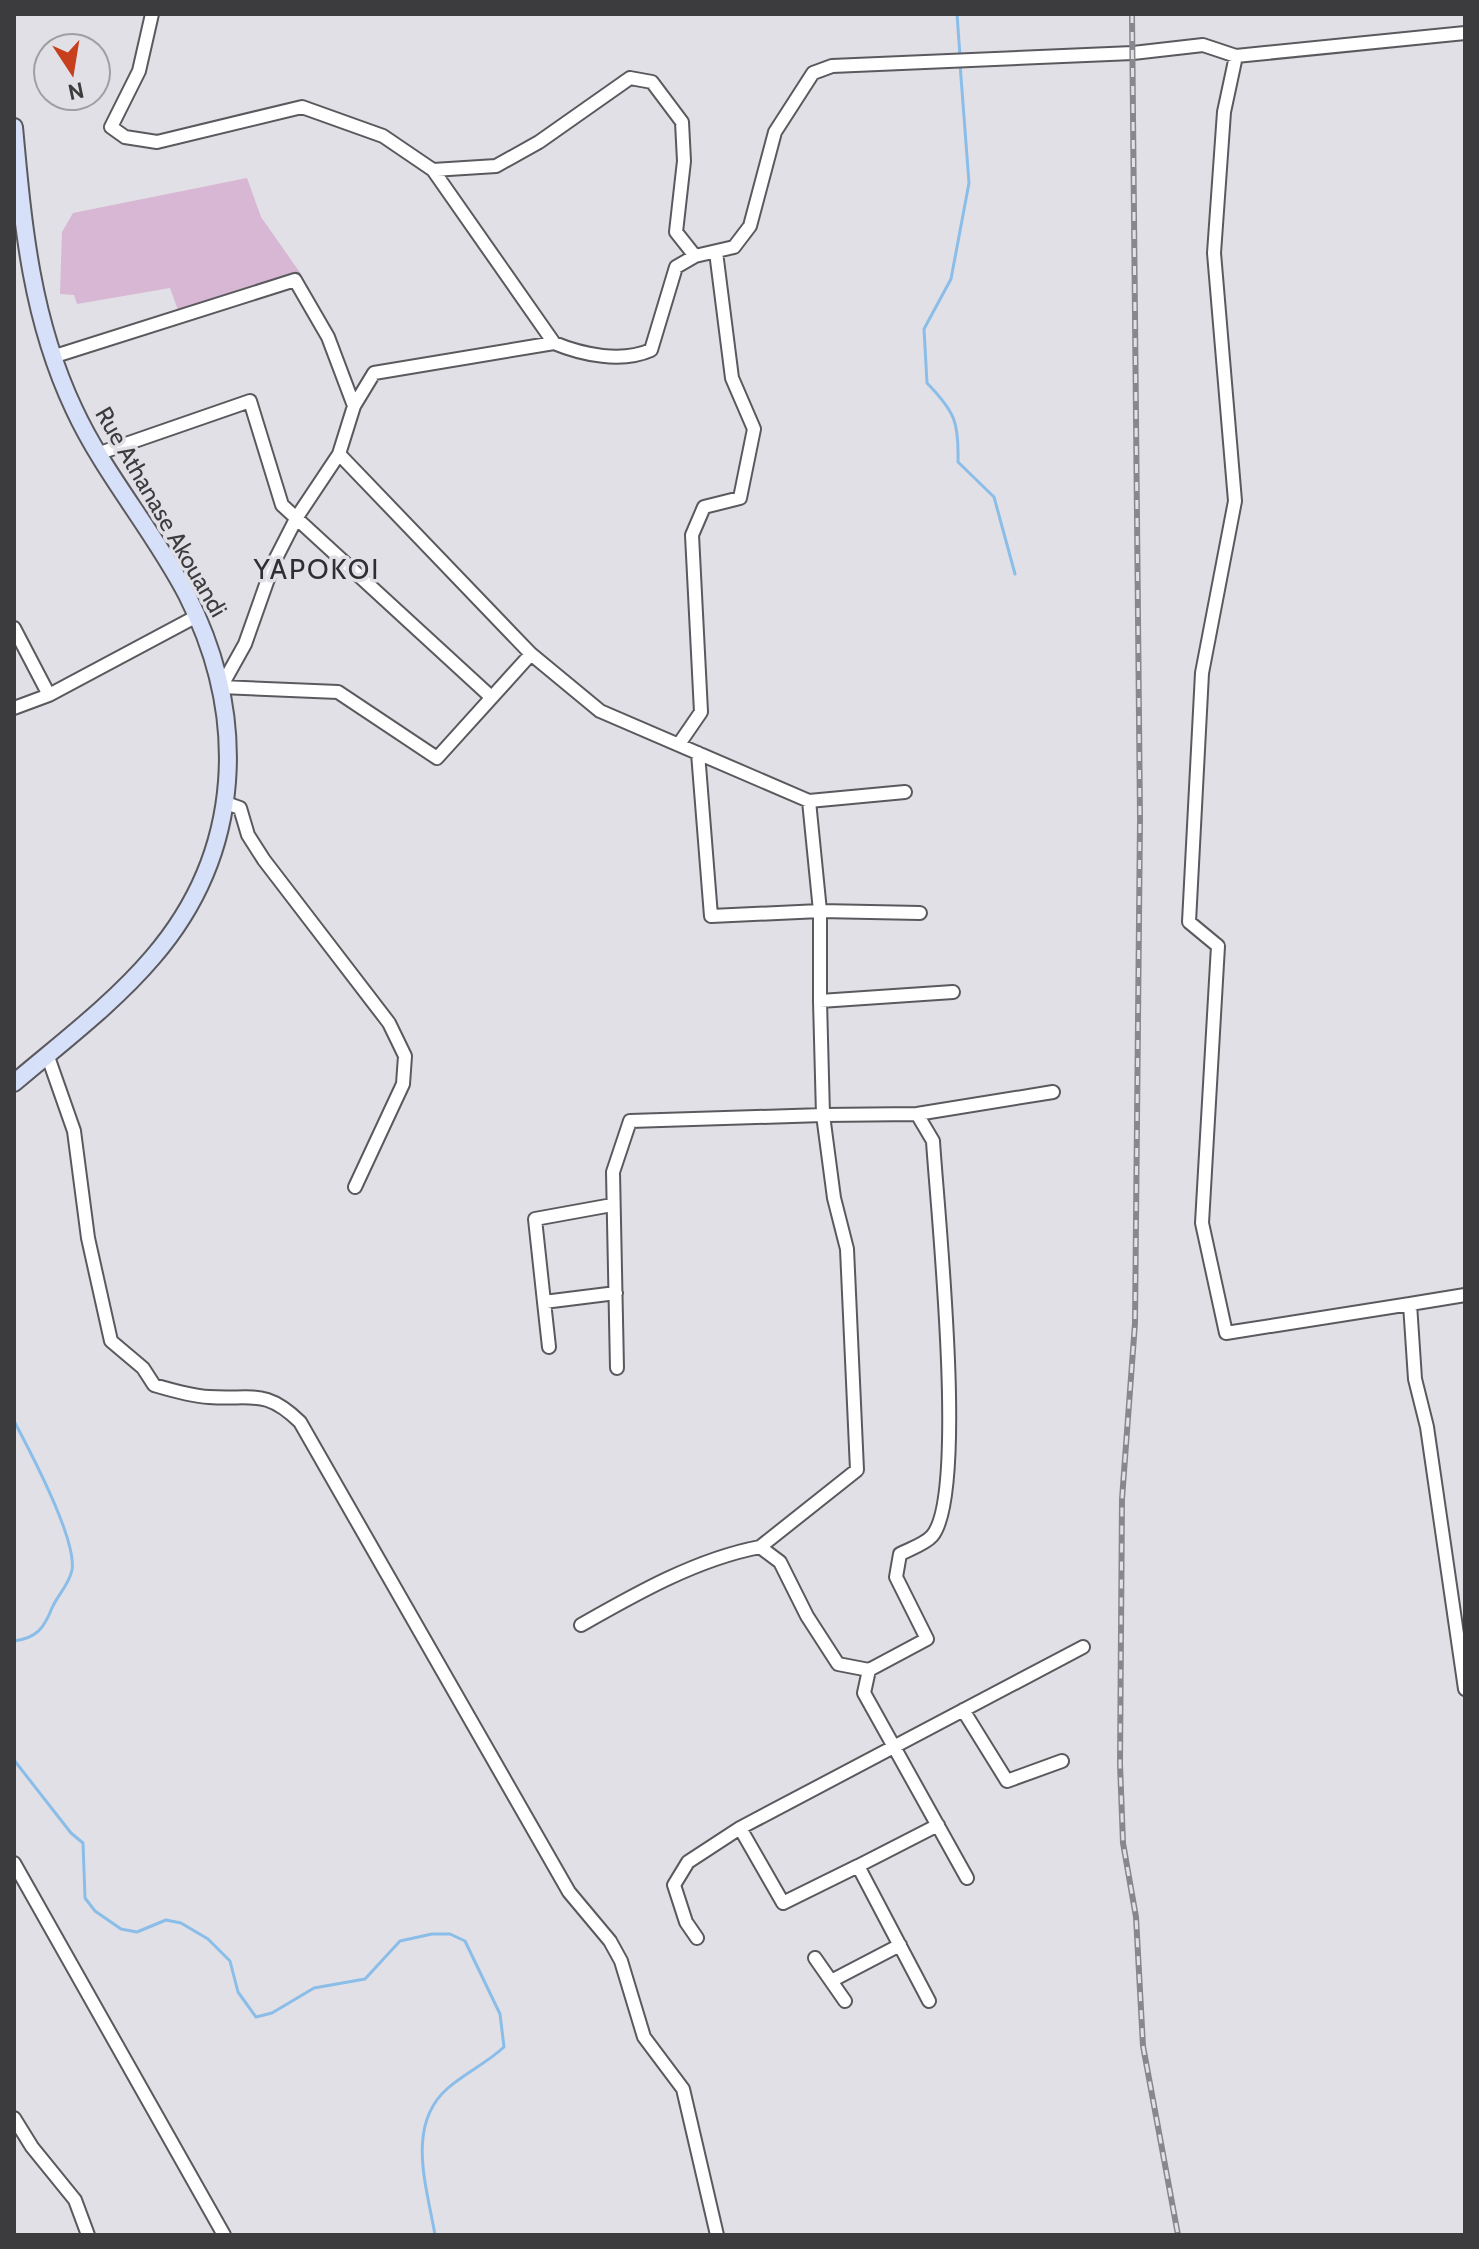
<svg xmlns="http://www.w3.org/2000/svg" width="1479" height="2249" font-family="Cabin,sans-serif">
  <style>
    .green { fill: #d7b7d3 }
    .lines { fill: none; stroke-linecap: round; stroke-linejoin: round }
    .stream { stroke: #8bbde9; stroke-width: 3 }
    .street-casing { stroke: #5a595e; stroke-width: 16 }
    .secondary-casing { stroke: #5a595e; stroke-width: 20 }
    .street { stroke: #fff; stroke-width: 12 }
    .secondary { stroke: #d6e0f9; stroke-width: 16 }
    .rail-casing { stroke: #88878b; stroke-width: 6 }
    .rail { stroke: #e1e0e6; stroke-width: 3; stroke-dasharray: 9; stroke-linecap: butt }
    .labels { text-anchor: middle; stroke-width: 7; stroke-linejoin: round; paint-order: stroke }
    .street-label { font-size: 24px; fill: #3c3c3e; stroke: #e1e0e6 }
    .quarter-label { font-size: 28px; letter-spacing: 2px; fill: #2f2f33; stroke: #e1e0e6 }
  </style>
  <rect width="100%" height="100%" fill="#e1e0e6"/>
  <!-- green -->
  <path class="green" d="M247 178 261 217 301 274 178 310 170 288 77 304 74 295 60 294 62 232 73 213Z"/>
  <g class="lines">
    <!-- stream -->
    <path class="stream" d="M957 14 960 56
      M960 64 969 183 951 279 924 329 927 383C955 412 959 422 958 462L994 497 1015 574
      M14 1421C30 1451 77 1539 72 1570 69 1585 58 1594 52 1608 44 1628 37 1638 14 1641
      M14 1760 71 1833 83 1843 85 1898 95 1911 121 1929 137 1932 166 1920 181 1923 208 1939 230 1961 238 1992 256 2017 272 2013 314 1988 365 1979 400 1941 432 1934H450L465 1941 500 2014 504 2047C487 2063 465 2073 448 2088 405 2125 427 2187 435 2235"/>
    <defs>
      <path id="street" d="M152 14 139 71 111 127 125 137 157 142 302 107 383 136 433 170 554 343
        M1236 56 1224 112 1214 253 1235 501 1202 673 1189 922 1218 946 1202 1223 1226 1333 1410 1304 1415 1379 1427 1427 1465 1689
        M433 170 496 166 539 142 630 78 652 82 682 122 684 161 676 232 695 256
        M52 357 295 280 328 337 354 406
        M100 453 250 401 282 505 490 696
        M339 454 531 654 600 711 809 801 905 792
        M14 628 49 695
        M531 654 437 758 338 692 221 687 245 644 274 562 297 517 339 454 354 406 374 373 554 343C583 355 622 363 651 350L676 267 695 256 734 247 750 226 775 132 813 73 832 66 1133 53 1203 45 1236 56 1465 33
        M14 708 49 695 197 616
        M679 744 701 712 692 535 704 507 740 498 754 429 732 378 716 252
        M698 753 711 916 820 911 809 801
        M226 803 240 808 248 835 264 860 389 1023 405 1056 403 1084 355 1187
        M953 992 820 1001 823 1115 917 1114 1053 1092
        M820 1001V911L920 913
        M47 1054 74 1131 88 1238 111 1341 143 1368 154 1385C171 1390 191 1396 209 1397 252 1400 265 1388 300 1422L569 1892 610 1941 621 1961 644 2037 683 2089 717 2235
        M917 1114 933 1141C937 1207 968 1495 932 1536 925 1544 910 1549 900 1554L896 1577 927 1639 869 1670 864 1693 967 1878
        M544 1302 535 1219 612 1205
        M1410 1304 1465 1295
        M549 1347 544 1302 616 1293
        M617 1368 613 1172 630 1121 823 1115 834 1198 847 1249 857 1470 760 1547
        M581 1625C637 1593 697 1559 760 1547L780 1562 807 1616 838 1664 869 1670
        M963 1710 1007 1781 1062 1761
        M14 1863 224 2235
        M858 1866 783 1903 740 1828 1083 1647
        M697 1938 686 1922 674 1885 688 1862 740 1828
        M815 1958 845 2001
        M831 1981 900 1945
        M929 2001 858 1866 938 1825
        M14 2118 32 2147 75 2200 88 2235"/>
      <path id="secondary" d="M14 127C23 225 31 318 74 409 104 474 154 531 187 595 248 716 244 851 153 957 113 1004 61 1043 14 1083"/>
    </defs>
    <!-- street casing -->
    <use href="#street" class="street-casing"/>
    <!-- secondary casing -->
    <use href="#secondary" class="secondary-casing"/>
    <!-- street -->
    <use href="#street" class="street"/>
    <!-- secondary -->
    <use href="#secondary" class="secondary"/>
    <defs>
      <path id="rail" d="M1132 14 1140 819 1135 1323 1122 1499 1120 1764 1123 1843 1136 1917 1143 2046 1178 2235"/>
    </defs>
    <!-- rail casing -->
    <use href="#rail" class="rail-casing"/>
    <!-- rail -->
    <use href="#rail" class="rail"/>
  </g>
  <g class="labels">
    <!-- street labels -->
    <g class="street-label">
      <text transform="translate(161 512) rotate(60)" y="8">Rue Athanase Akouandi</text>
    </g>
    <!-- quarter labels -->
    <g class="quarter-label">
      <text x="317" y="579">YAPOKOI</text>
    </g>
  </g>
  <!-- border -->
  <rect width="1479" height="2249" fill="none" stroke="#3c3c3e" stroke-width="32"/>
  <!-- north arrow -->
  <g transform="translate(72 72) rotate(168)"><circle r="38" fill="#e1e0e6" stroke="#9f9ea3" stroke-width="2"/>
  <path d="M0-6L14 30L0 20L-14 30Z" fill="#c83f1d"/>
  <text y="-12" font-size="22" font-weight="bold" text-anchor="middle" fill="#3c3c3e">N</text>
  </g>
</svg>
